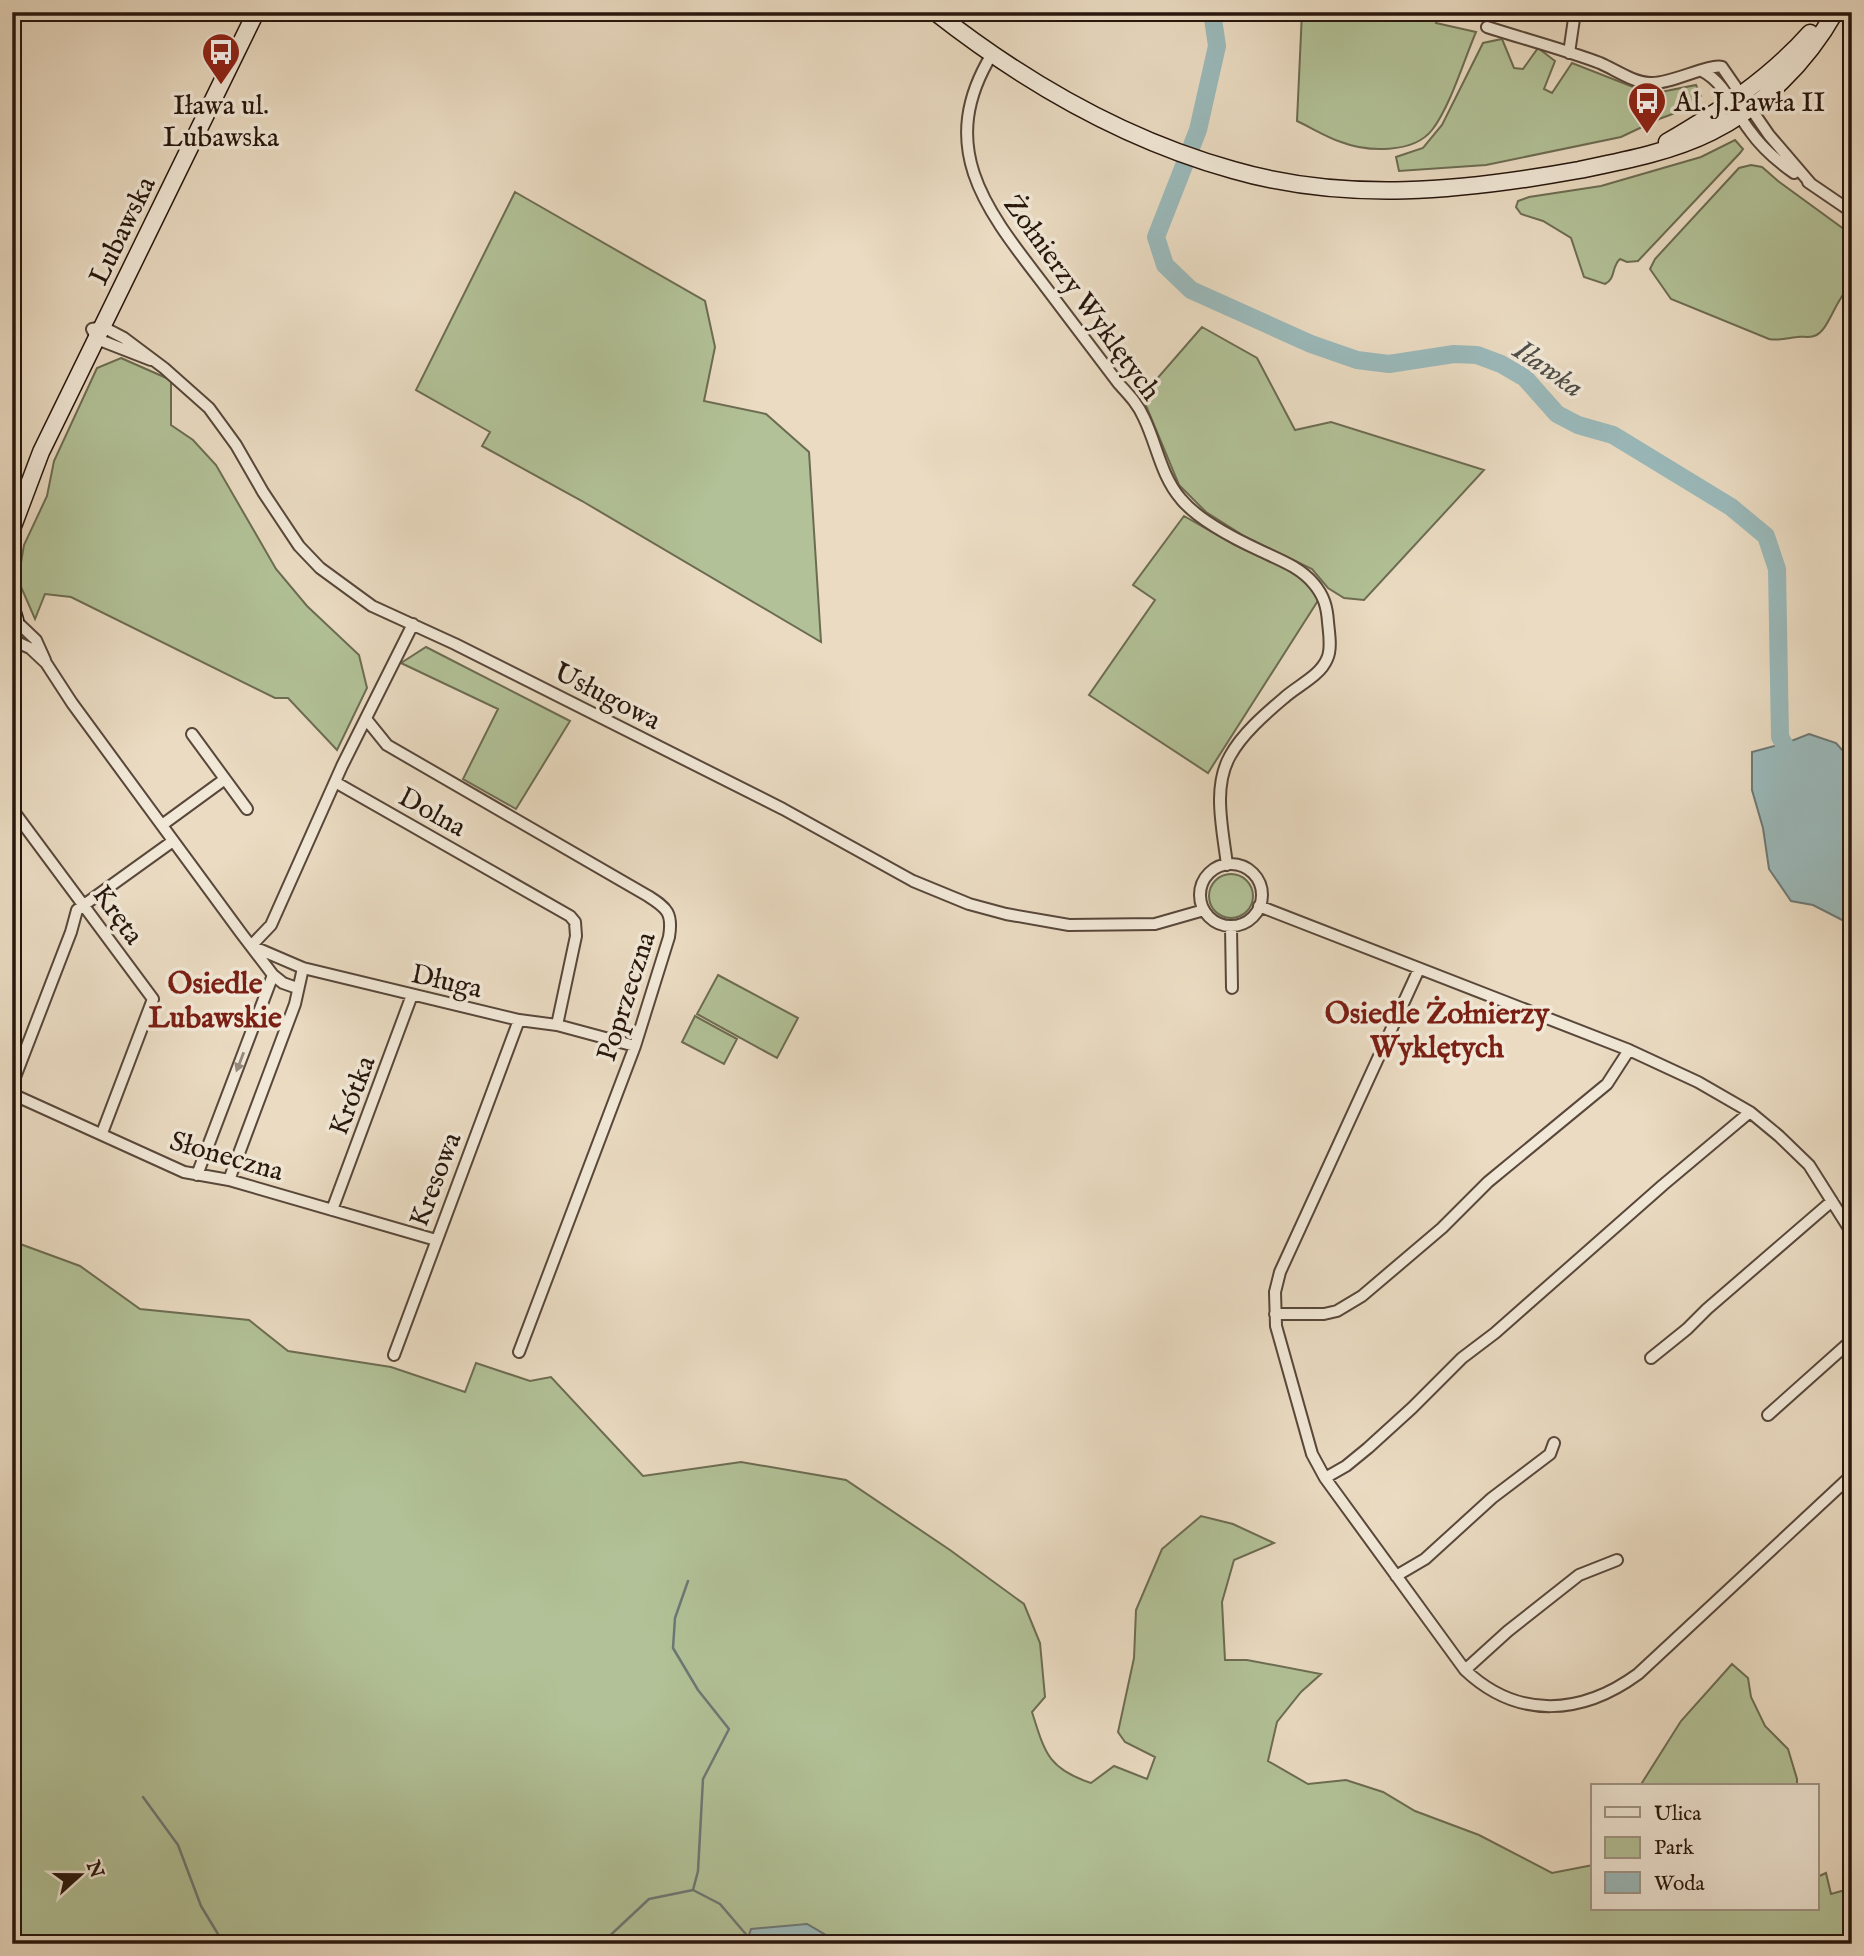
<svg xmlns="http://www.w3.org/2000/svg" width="1864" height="1956" font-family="'IM FELL English',serif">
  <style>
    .green { fill: #b2c197; stroke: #6c6c52; stroke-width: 2 }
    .water { fill: #9ab9ba; stroke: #6c7875; stroke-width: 2 }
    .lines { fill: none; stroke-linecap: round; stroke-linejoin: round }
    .stream { stroke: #6c7875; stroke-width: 2.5 }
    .river { stroke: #9ab9ba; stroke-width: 18 }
    .street-casing { stroke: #58473a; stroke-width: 14 }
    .secondary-casing { stroke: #27160d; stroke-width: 19 }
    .street { stroke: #f1e8d7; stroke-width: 10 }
    .secondary { stroke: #f1e8d7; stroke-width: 16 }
    .oneway { fill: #968a7c }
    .labels { text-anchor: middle; stroke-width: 7; stroke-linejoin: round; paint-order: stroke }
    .poi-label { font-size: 28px; fill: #27160d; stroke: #f1e8d7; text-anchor: start }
    .street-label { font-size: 28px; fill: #27160d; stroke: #f1e8d7 }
    .water-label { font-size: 30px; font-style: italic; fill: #4f4f4a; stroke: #f1e8d7 }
    .neighbourhood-label { font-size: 30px; font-weight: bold; fill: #7a1f14; stroke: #f1e8d7 }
  </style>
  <rect width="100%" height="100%" fill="#eadbc2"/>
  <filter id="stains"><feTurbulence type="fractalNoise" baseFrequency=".00286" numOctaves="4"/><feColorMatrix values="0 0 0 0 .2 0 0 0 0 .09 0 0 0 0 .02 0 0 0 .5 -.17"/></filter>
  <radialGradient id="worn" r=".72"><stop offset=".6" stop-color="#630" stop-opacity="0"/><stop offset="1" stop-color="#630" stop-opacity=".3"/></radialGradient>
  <!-- green -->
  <path class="green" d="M1302 12H1440L1436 23 1476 32C1464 60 1450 107 1432 130 1413 154 1367 152 1341 142 1326 137 1312 128 1297 121Z
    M1502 39 1514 68 1523 69 1538 48 1555 61 1544 89 1552 93 1572 63 1651 94 1696 85 1701 96 1689 108 1659 119 1621 137 1486 165 1399 171 1396 157 1423 148 1442 125 1483 43Z
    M1735 140 1743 149 1740 153 1638 261 1627 262 1620 259C1611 267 1616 279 1605 284L1584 277 1571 238 1543 221 1521 214 1516 207 1518 201 1529 197 1601 186 1701 157Z
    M1751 165 1762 167 1778 181 1852 235V284C1835 298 1829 332 1814 336 1808 338 1802 336 1797 337 1787 338 1780 341 1769 339L1671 299 1650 269 1655 259 1739 168Z
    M515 192 705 301 715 347 704 401 766 414 809 452 821 642 582 501 482 446 490 432 416 390Z
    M1202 327 1257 358 1295 430 1331 422 1484 470 1364 600 1344 598 1328 588 1312 569 1244 536 1206 512 1179 485 1142 396Z
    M121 358 171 380V425L193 440 216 465 276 569 307 606 359 655 367 688 337 750 288 698H275L71 597 45 594 35 619 18 580 24 545 47 496 54 461 97 368Z
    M1184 516 1235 545 1302 577 1319 599 1208 773 1089 695 1155 600 1133 585Z
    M426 647 570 721 516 809 463 779 498 709 401 663Z
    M1209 896a22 22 0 1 1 44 0a22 22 0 1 1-44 0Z
    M718 975 798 1018 777 1058 697 1014Z
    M695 1016 737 1039 724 1064 682 1042Z
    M12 1241 80 1266 140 1309 249 1320 288 1351 391 1367 465 1392 476 1363 530 1381 551 1377 643 1476 741 1462 846 1480 950 1550 1024 1604 1040 1643 1045 1697 1032 1712C1045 1753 1048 1769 1091 1783L1114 1766 1147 1779 1155 1757 1125 1742 1118 1732 1134 1658 1136 1610 1162 1549 1201 1516 1233 1524 1274 1543 1234 1560 1222 1602 1225 1660H1247L1321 1674 1301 1692 1277 1722 1268 1761 1308 1784 1346 1780 1383 1792 1415 1811 1479 1835 1552 1873 1593 1865V1909H1817V1877L1826 1873 1831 1894 1852 1888V1942L1569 1944 1556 1935 1562 1944H841L807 1924 750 1939 746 1944H12Z
    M1732 1664 1748 1678 1751 1697 1765 1726 1788 1749 1797 1779V1786H1640L1681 1721Z"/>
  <!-- water -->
  <path class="water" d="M1809 734 1836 743 1852 761V925L1813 905 1791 901 1769 869 1763 828 1752 790V752L1786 743Z
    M807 1924 841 1944H746L751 1929Z"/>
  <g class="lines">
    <!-- stream -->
    <path class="stream" d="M688 1581 675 1618 673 1648 698 1690 729 1729 703 1779 698 1871 693 1890 720 1904 750 1939
      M143 1797 178 1845 201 1906 224 1944
      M601 1944 649 1899 693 1890"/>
    <!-- river -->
    <path class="river" d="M1212 12 1217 46 1198 130 1156 237 1165 265 1191 290 1311 344 1357 360 1389 364 1454 354 1477 355 1501 364 1525 378 1557 414 1578 425 1613 435 1731 507 1766 536 1777 569 1780 737 1796 765"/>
    <defs>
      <path id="street" d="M1487 27C1524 39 1563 49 1600 63 1616 70 1632 82 1650 83 1669 85 1710 63 1722 67L1769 135 1811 184
        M1569 53 1575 12
        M992 54C936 146 984 207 1041 281 1067 315 1093 350 1119 384 1129 395 1138 404 1144 418 1157 445 1161 476 1181 499 1199 521 1235 539 1261 551 1280 560 1300 567 1314 584 1324 596 1327 607 1328 622 1329 633 1332 649 1327 659 1320 676 1297 686 1284 698 1265 714 1242 734 1230 756 1212 788 1223 830 1227 865
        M1702 71C1726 83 1734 111 1750 131 1762 148 1777 161 1794 173
        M1808 182 1852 212
        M151 360 97 339 92 329 103 327 124 338 164 368 209 408 236 445 263 492 299 546 320 568 372 606 455 644 783 809 913 881 969 904 1006 914 1069 925 1155 924 1204 910
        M15 620 36 640 45 660
        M12 640 30 648 46 663 72 703 241 933 273 975 283 983 297 988
        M366 719 387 745 648 896C667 908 673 913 669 937L635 1046 519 1352
        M192 734 247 809
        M335 782 570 916 575 922 576 936 557 1025
        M12 809 153 999 102 1133
        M162 825 225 779
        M1200 895a31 31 0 1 1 62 0a31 31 0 1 1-62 0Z
        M1259 906 1629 1050 1698 1082 1750 1112 1779 1136 1809 1165 1852 1233
        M1231 926 1232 988
        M251 946 271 925 342 766 413 624
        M254 947 303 968 519 1020 557 1025 635 1046
        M1419 969 1280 1272 1275 1292 1276 1326 1312 1454 1325 1478 1465 1670C1518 1720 1582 1715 1638 1674L1852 1475
        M12 1085 71 932 77 910 173 841
        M12 1094 184 1172 229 1180 436 1240
        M197 1175 273 975
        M229 1180 295 1004 303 968
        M332 1210 412 995
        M1275 1314H1324L1337 1311 1362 1296 1442 1228 1488 1182 1607 1084 1629 1050
        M394 1355 519 1020
        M1651 1358 1687 1329 1707 1309 1832 1201
        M1768 1415 1852 1340
        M1325 1478 1346 1466 1368 1448 1412 1408 1462 1358 1495 1333 1663 1185 1750 1112
        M1396 1576 1425 1559 1492 1498 1550 1454 1554 1443
        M1465 1670 1508 1631 1579 1575 1617 1560"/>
      <path id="secondary" d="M935 12C1023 81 1125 140 1233 170 1347 203 1463 191 1579 170 1623 161 1671 152 1711 132 1762 107 1807 62 1835 12
        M1667 142C1720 111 1769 79 1810 33
        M12 529 41 452 256 12
        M12 610 15 620 12 632"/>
    </defs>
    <!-- street casing -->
    <use href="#street" class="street-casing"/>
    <!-- secondary casing -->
    <use href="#secondary" class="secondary-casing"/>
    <!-- street -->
    <use href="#street" class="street"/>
    <!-- secondary -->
    <use href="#secondary" class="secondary"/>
  </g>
  <!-- one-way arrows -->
  <defs><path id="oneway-solid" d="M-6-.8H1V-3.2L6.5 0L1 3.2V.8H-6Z" transform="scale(1.75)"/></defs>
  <use class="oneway" href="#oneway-solid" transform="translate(240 1062) rotate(111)"/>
  <!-- icons -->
  <defs>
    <symbol id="bus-pin" viewBox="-11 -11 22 30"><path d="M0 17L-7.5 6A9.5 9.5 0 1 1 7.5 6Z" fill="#8f2418" stroke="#f1e8d7"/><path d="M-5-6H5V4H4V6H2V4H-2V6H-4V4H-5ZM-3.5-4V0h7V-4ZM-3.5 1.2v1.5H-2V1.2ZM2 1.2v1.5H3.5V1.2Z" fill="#fff"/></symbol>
  </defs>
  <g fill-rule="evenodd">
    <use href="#bus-pin" x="199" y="30" width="44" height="60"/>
    <use href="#bus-pin" x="1625" y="79" width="44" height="60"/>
  </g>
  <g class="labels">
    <!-- poi labels -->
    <g class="poi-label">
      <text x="1674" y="111">Al. J.Pawła II</text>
      <text x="221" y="114" text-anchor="middle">Iława ul.<tspan x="221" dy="32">Lubawska</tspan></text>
    </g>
    <!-- street labels -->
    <g class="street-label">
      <text transform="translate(121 230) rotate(-64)" y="10">Lubawska</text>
      <text transform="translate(1083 297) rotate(54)" y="10">Żołnierzy Wyklętych</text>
      <text transform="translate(608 695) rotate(27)" y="10">Usługowa</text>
      <text transform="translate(433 811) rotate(29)" y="10">Dolna</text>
      <text transform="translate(119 914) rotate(54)" y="10">Kręta</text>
      <text transform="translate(447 980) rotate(13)" y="10">Długa</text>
      <text transform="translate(625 996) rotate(-72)" y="10">Poprzeczna</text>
      <text transform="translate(351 1095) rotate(-69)" y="10">Krótka</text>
      <text transform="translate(227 1155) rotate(16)" y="10">Słoneczna</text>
      <text transform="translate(434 1179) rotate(-69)" y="10">Kresowa</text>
    </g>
    <!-- water labels -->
    <g class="water-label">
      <text transform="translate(1549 368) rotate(35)" y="10">Iławka</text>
    </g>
    <!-- neighbourhood labels -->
    <g class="neighbourhood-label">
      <text x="215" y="993">Osiedle<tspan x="215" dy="34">Lubawskie</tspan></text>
      <text x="1437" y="1023">Osiedle Żołnierzy<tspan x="1437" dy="34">Wyklętych</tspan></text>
    </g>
  </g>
  <!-- margin -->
  <rect width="1864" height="1956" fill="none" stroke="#eadbc2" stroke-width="42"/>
  <rect x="14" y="14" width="1836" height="1928" fill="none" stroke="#27160d" stroke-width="3.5"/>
  <rect x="21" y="21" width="1822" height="1914" fill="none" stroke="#27160d" stroke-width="2"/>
  <!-- legend -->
  <rect x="1591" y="1784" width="228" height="126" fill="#f1e8d7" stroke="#a09486" stroke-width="2"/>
  <rect x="1605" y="1807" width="35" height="10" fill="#f1e8d7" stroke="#a09486" stroke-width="2"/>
  <text x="1654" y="1820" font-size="21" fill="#27160d">Ulica</text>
  <rect x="1605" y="1837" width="35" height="21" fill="#b2c197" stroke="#a09486" stroke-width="2"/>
  <text x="1654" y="1854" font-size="21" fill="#27160d">Park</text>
  <rect x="1605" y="1872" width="35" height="21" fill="#9ab9ba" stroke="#a09486" stroke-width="2"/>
  <text x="1654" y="1890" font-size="21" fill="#27160d">Woda</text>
  <!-- north arrow -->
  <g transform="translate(80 1875) rotate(69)" stroke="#f1e8d7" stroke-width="5" paint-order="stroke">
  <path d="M0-5L12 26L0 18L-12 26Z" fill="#27160d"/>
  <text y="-10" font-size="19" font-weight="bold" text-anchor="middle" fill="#27160d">N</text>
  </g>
  <rect width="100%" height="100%" filter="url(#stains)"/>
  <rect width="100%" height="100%" fill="url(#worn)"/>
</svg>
